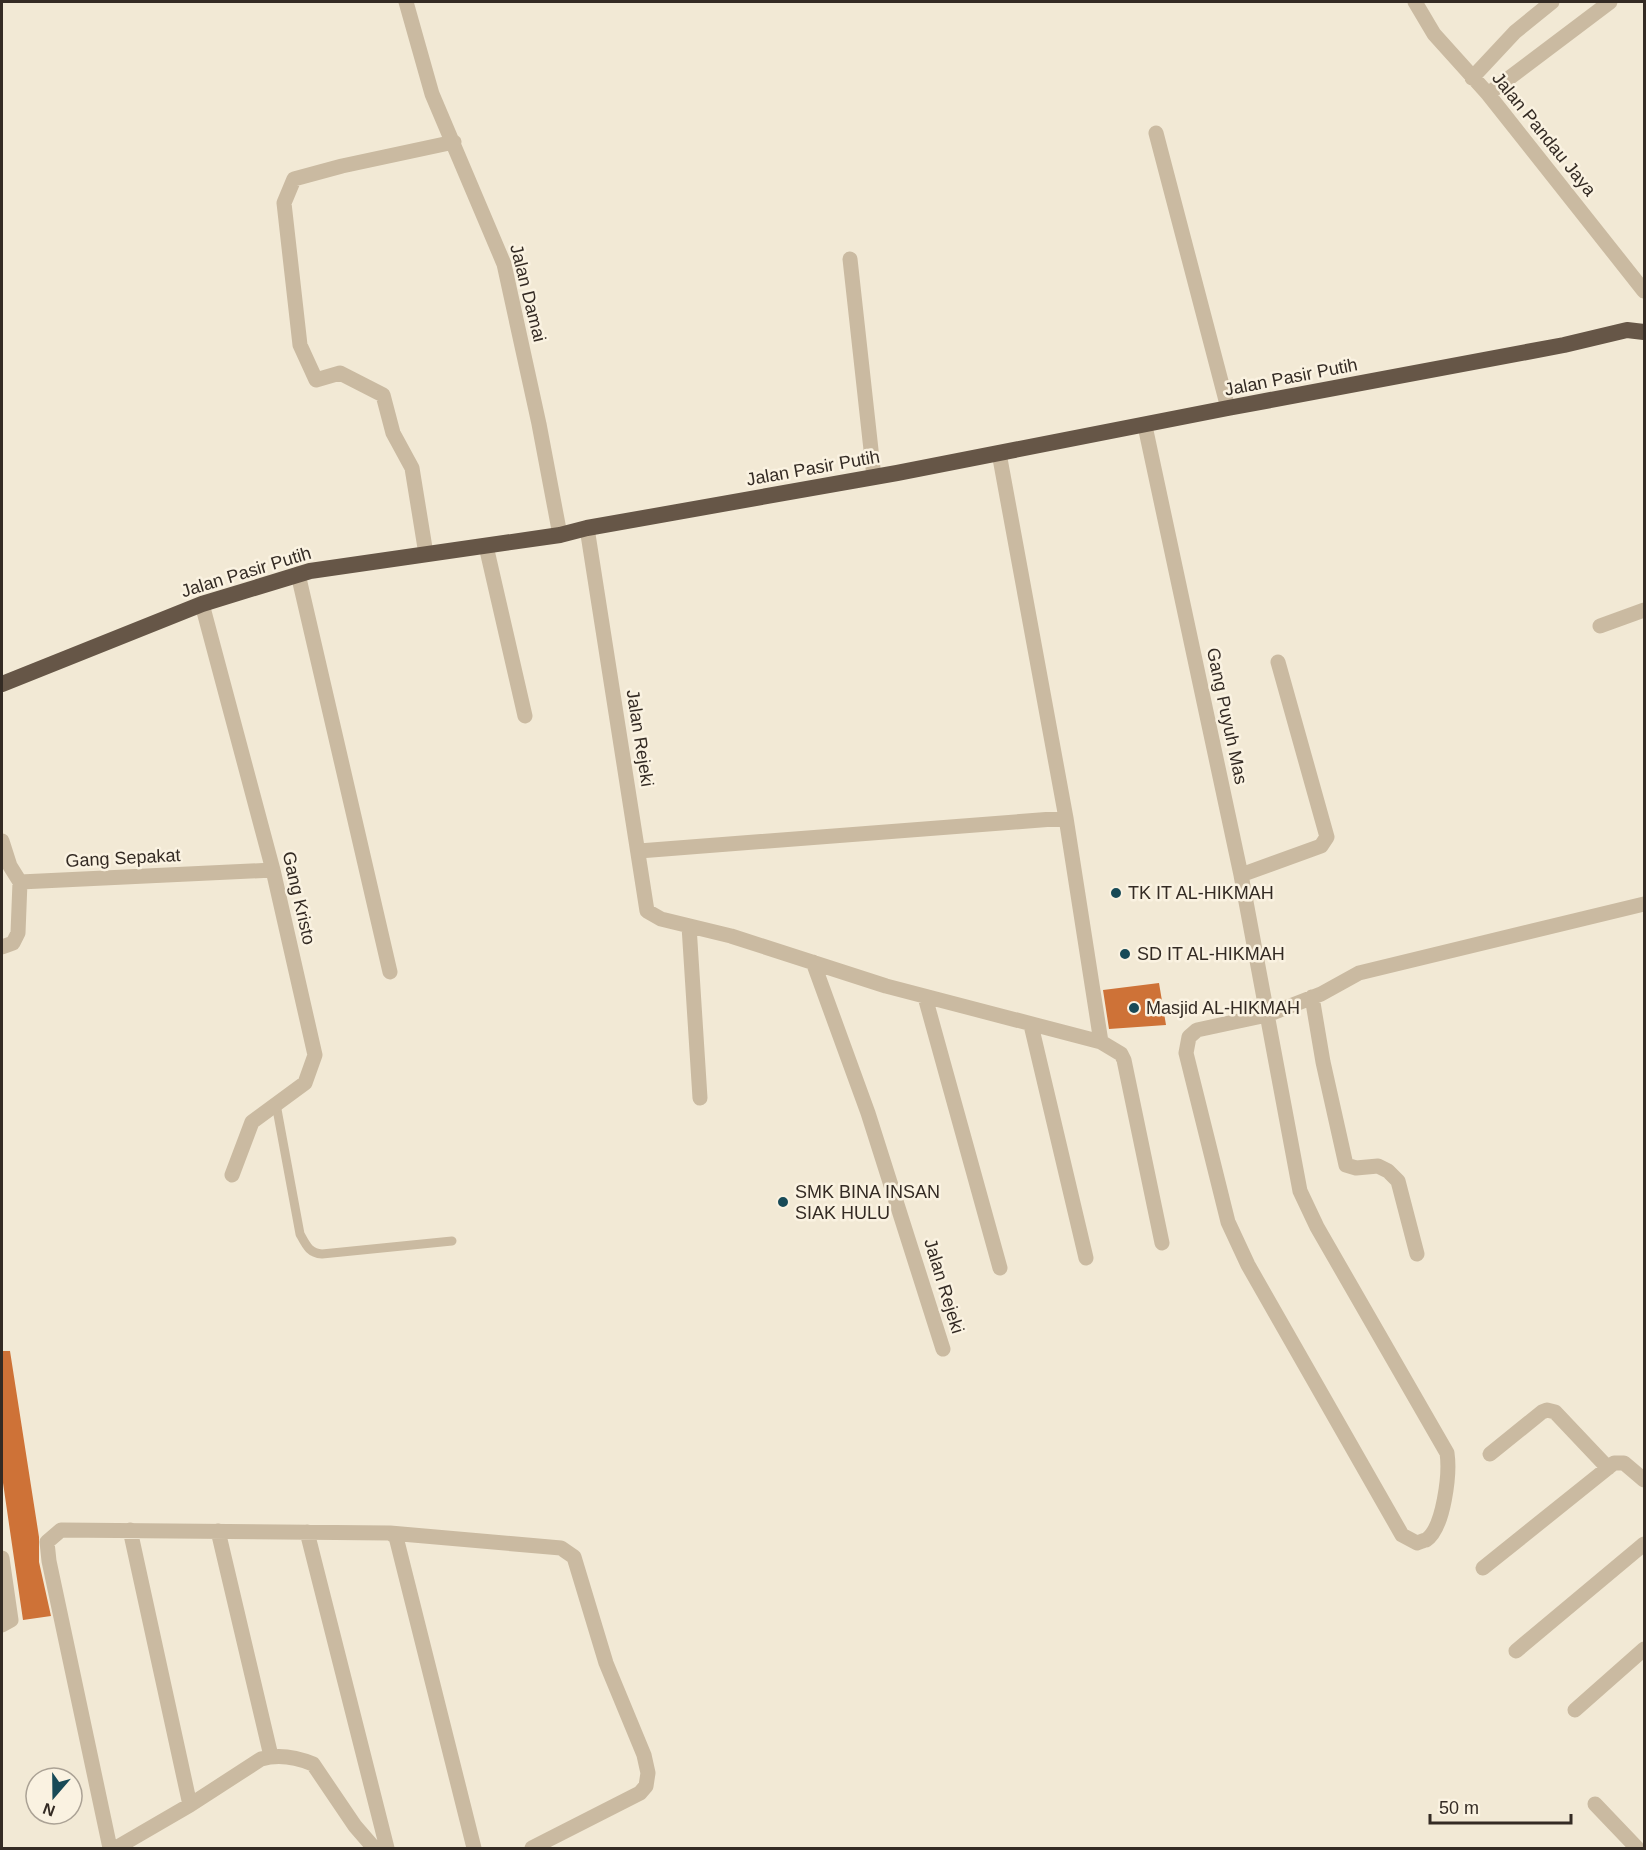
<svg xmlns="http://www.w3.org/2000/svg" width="1646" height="1850" font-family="Helvetica,sans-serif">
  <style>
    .building { fill: #ce7237 }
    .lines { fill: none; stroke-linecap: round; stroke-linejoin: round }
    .service { stroke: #cabaa1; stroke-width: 9 }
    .minor { stroke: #cabaa1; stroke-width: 15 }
    .trunk { stroke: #665647; stroke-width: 16 }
    .poi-dot { fill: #184a57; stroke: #faf2e1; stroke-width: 2 }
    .labels { text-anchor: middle; stroke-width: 5; stroke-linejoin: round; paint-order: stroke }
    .street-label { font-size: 18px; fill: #342b24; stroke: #faf2e1 }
    .poi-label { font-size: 18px; fill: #342b24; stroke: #faf2e1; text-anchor: start }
  </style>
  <rect width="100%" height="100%" fill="#f2e9d5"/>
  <!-- building -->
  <path class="building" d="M1159 983 1166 1025 1109 1029 1103 990Z
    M2 1351H10L39 1537V1562L51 1616 23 1620 2 1476Z"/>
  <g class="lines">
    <!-- service -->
    <path class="service" d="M276 1104 300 1234C306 1245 309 1253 322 1254L452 1241"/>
    <!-- minor -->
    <path class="minor" d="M406 2 432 94 504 264 539 424 560 535
      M1415 2 1434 34 1488 94 1644 291
      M1472 78 1515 32 1552 2
      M1488 94 1610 2
      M1156 133 1228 408
      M850 259 874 477
      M1145 426 1241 875 1300 1191 1317 1227 1447 1453C1450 1473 1444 1528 1426 1540 1425 1540 1417 1543 1417 1543L1402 1535 1248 1265 1228 1222 1186 1053 1189 1037 1197 1030 1267 1015 1321 994 1359 973 1644 904
      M999 453 1066 818 1101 1042
      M587 528 647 911 661 919 731 936 886 986 1101 1042 1121 1054 1124 1060 1162 1243
      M486 546 525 716
      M426 554 412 468 393 433 383 395 340 373 316 380 300 345 284 203 294 179 342 166 454 142
      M298 574 390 972
      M202 604 273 870 315 1055 305 1083 252 1122 232 1175
      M1600 626 1644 610
      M2 841 10 866 20 882 273 870
      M639 851 1066 818
      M1241 875 1321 846 1327 837 1278 662
      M689 926 700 1098
      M2 947 13 943 18 933 20 882
      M813 962 868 1113 943 1349
      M925 997 1000 1268
      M1312 997 1323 1062 1346 1165 1356 1168 1378 1166 1388 1171 1398 1181 1417 1254
      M1031 1025 1086 1258
      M1490 1454 1542 1412 1547 1410 1555 1412 1608 1468
      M130 1530 190 1805
      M218 1531 271 1756
      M307 1532 387 1848
      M390 1533 396 1537 474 1848
      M2 1558 11 1620 2 1625
      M1483 1568 1614 1463H1624L1644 1480
      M1516 1651 1644 1544
      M1575 1710 1644 1649
      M1595 1804 1637 1848
      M110 1848 49 1561 47 1542 61 1530 390 1533 561 1548 574 1557 606 1663 644 1755 648 1773 646 1786 640 1793 532 1848
      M116 1848 190 1805 261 1759C278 1754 296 1757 313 1764L355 1826 374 1848"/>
    <!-- trunk -->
    <path class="trunk" d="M2 684 202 604 310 571 560 535 587 528 897 473 1228 408 1564 345 1627 330 1644 332"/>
  </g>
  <!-- markers -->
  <g class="poi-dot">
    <circle cx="1116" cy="893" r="6"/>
    <circle cx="1125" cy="954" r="6"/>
    <circle cx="1134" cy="1008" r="6"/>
    <circle cx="783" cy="1202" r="6"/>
  </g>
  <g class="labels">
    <!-- street labels -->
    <g class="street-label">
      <text transform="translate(1544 134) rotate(51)" y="6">Jalan Pandau Jaya</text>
      <text transform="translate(528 293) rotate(76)" y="6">Jalan Damai</text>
      <text transform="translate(1291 377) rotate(-11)" y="6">Jalan Pasir Putih</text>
      <text transform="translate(813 468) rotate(-10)" y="6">Jalan Pasir Putih</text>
      <text transform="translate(246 572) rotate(-17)" y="6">Jalan Pasir Putih</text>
      <text transform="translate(1227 716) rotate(78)" y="6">Gang Puyuh Mas</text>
      <text transform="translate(640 738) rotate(81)" y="6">Jalan Rejeki</text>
      <text transform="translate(123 858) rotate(-3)" y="6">Gang Sepakat</text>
      <text transform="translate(299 898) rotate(77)" y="6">Gang Kristo</text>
      <text transform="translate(944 1286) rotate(73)" y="6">Jalan Rejeki</text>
    </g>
    <!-- poi labels -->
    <g class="poi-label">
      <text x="1128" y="899">TK IT AL-HIKMAH</text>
      <text x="1137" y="960">SD IT AL-HIKMAH</text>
      <text x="1146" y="1014">Masjid AL-HIKMAH</text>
      <text x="795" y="1198">SMK BINA INSAN<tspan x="795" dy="21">SIAK HULU</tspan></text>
    </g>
  </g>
  <!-- border -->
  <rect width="1646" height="1850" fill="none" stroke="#342b24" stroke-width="6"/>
  <!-- north arrow -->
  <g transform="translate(54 1796) rotate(200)"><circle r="28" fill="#faf2e1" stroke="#aba295" stroke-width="1.5"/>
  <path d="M0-4.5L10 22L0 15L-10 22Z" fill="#184a57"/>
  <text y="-9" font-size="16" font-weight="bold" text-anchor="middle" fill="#342b24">N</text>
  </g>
  <!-- scale -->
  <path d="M1430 1814v9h141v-9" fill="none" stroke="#342b24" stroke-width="3"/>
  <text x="1439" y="1814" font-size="18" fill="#342b24" stroke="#faf2e1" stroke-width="4.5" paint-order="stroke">50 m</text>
</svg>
